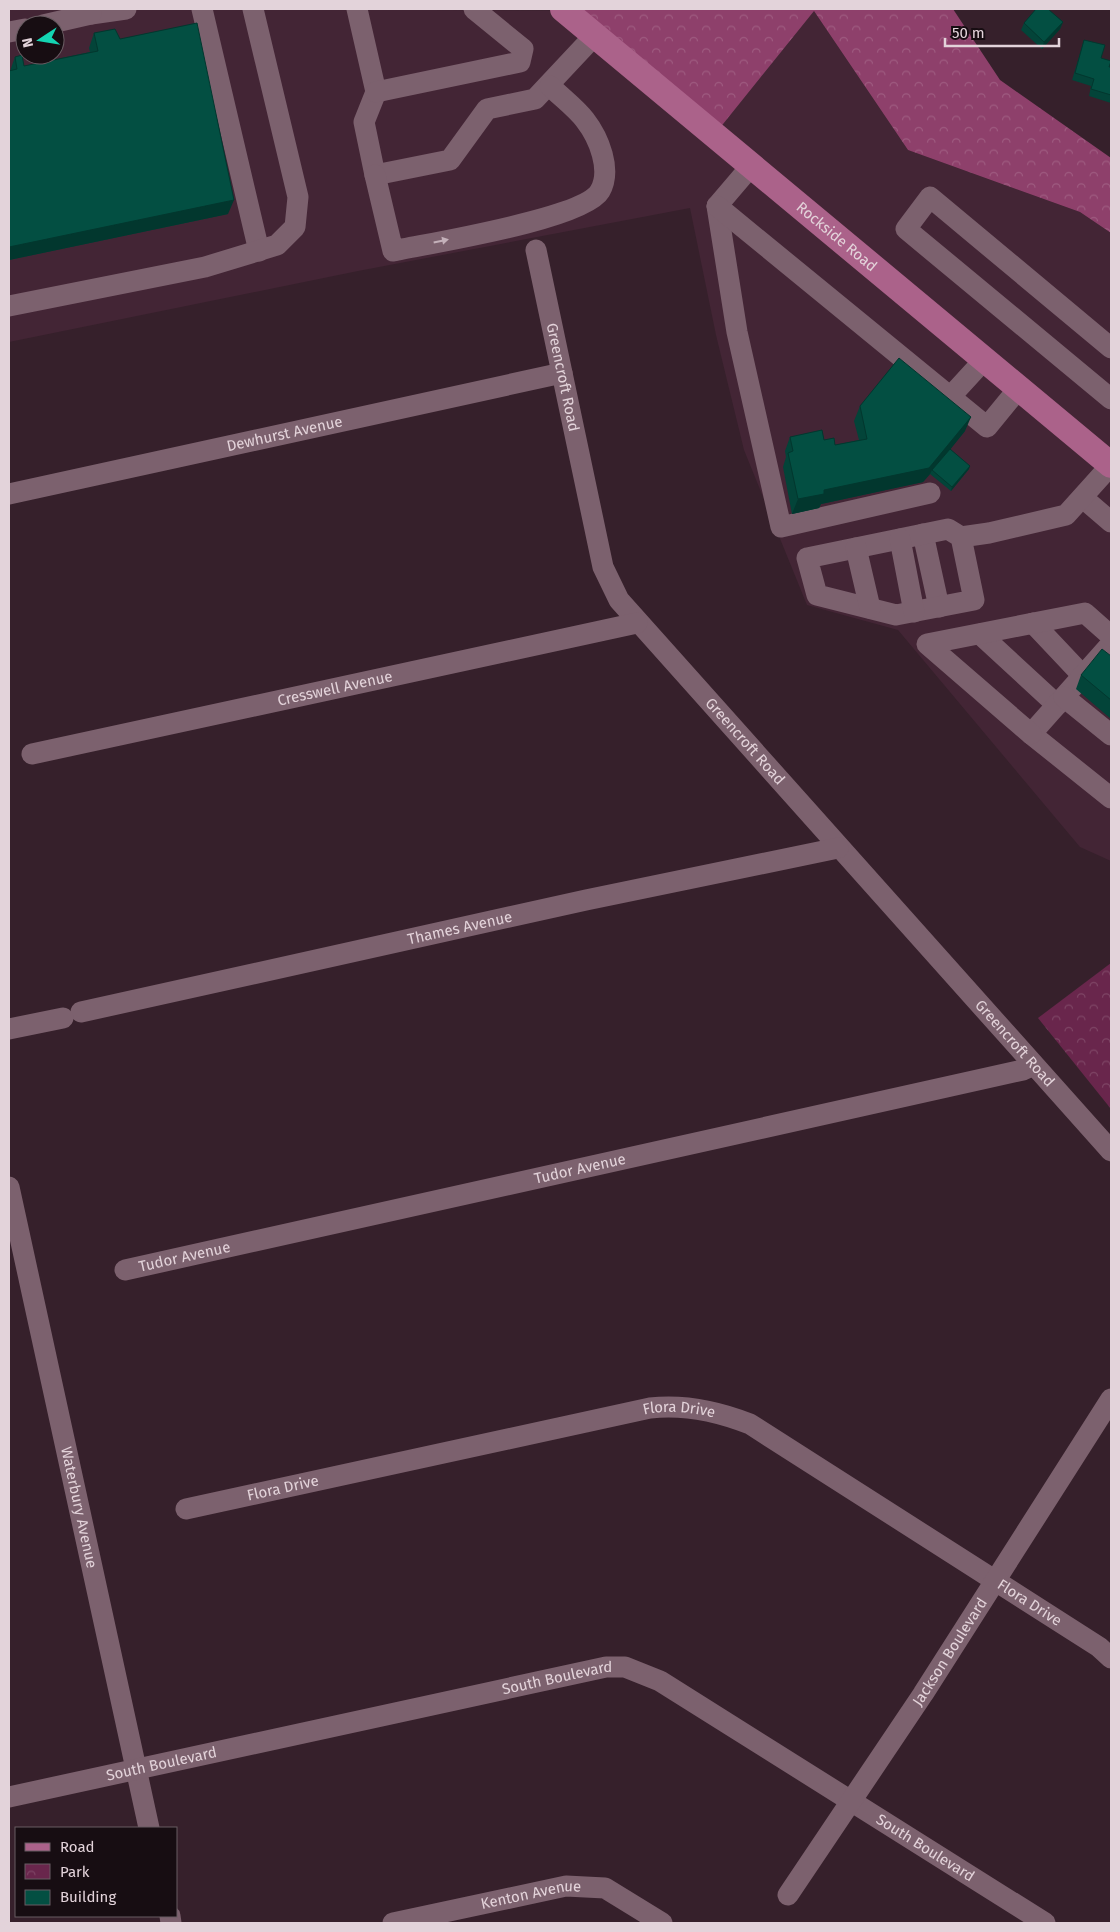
<svg xmlns="http://www.w3.org/2000/svg" width="1120" height="1932" font-family="'Fira Sans',sans-serif">
  <style>
    .built { fill: #432535; fill-rule: evenodd }
    .forest { fill: url(#forest-crowns) }
    .park { fill: url(#park-crowns) }
    .lines { fill: none; stroke-linecap: round; stroke-linejoin: round }
    .minor { stroke: #7c616e; stroke-width: 21 }
    .major { stroke: #ab628a; stroke-width: 26 }
    .wall { fill: #034439 }
    .shaded-wall { fill: #02372e }
    .building { fill: #034f42; stroke: #02372e }
    .oneway { fill: #c4b1ba }
    .labels { text-anchor: middle; stroke-width: 4.5; stroke-linejoin: round; paint-order: stroke }
    .street-label { font-size: 15px; fill: #e3d3da; stroke: #170d12 }
  </style>
  <defs>
    <pattern id="forest-crowns" width="20" height="18" patternUnits="userSpaceOnUse" patternTransform="scale(1.25)"><rect width="20" height="18" fill="#8e406b"/><path d="M2 6a3 3 0 1 1 6 0M12 15a3 3 0 1 1 6 0" fill="none" stroke="#9e5b80"/></pattern>
    <pattern id="park-crowns" width="20" height="18" patternUnits="userSpaceOnUse" patternTransform="scale(1.25)"><rect width="20" height="18" fill="#69264c"/><path d="M2 6a3 3 0 1 1 6 0M12 15a3 3 0 1 1 6 0" fill="none" stroke="#7e4565"/></pattern>
  </defs>
  <rect width="100%" height="100%" fill="#36202b"/>
  <!-- built -->
  <path class="built" d="M9 9 814 11 908 150 1080 212 1111 233V861L1080 847 898 630 807 605 744 450 716 335 690 208 358 271 9 342ZM25 25H55V55H25Z"/>
  <!-- forest -->
  <path class="forest" d="M563 9H953L1000 80 1111 158V233L1080 212 908 150 814 11 715 134Z"/>
  <!-- park -->
  <path class="park" d="M1111 963V1109L1038 1018Z"/>
  <g class="lines">
    <!-- minor -->
    <g class="minor">
      <path d="M90 9 91 14 126 9"/>
      <path d="M202 9 259 251"/>
      <path d="M357 9 376 92 364 122 375 175 450 160 487 109 535 99 595 35"/>
      <path d="M43 25 91 14"/>
      <path d="M9 32 25 29"/>
      <path d="M376 92 520 62 523 49 474 9"/>
      <path d="M752 165 717 206 737 332 781 527 930 493"/>
      <path d="M375 175 393 251C430 243 584 219 600 191 612 170 599 138 585 120 576 108 561 97 550 86"/>
      <path d="M717 206 987 427 1019 388"/>
      <path id="s1" d="M536 250 603 567 619 600 1111 1151"/>
      <path d="M9 306 205 267 277 245 295 227 298 197 253 9"/>
      <path d="M1111 348 930 197 906 229 1111 399"/>
      <path d="M951 396 984 360"/>
      <path id="s2" d="M9 494 562 373"/>
      <path d="M1083 498 1111 522"/>
      <path d="M923 534 939 607"/>
      <path d="M961 537 974 600 896 615 817 595 807 558 948 529 961 537 989 533 1066 515 1111 465"/>
      <path d="M900 539 914 612"/>
      <path d="M856 548 870 608"/>
      <path d="M1033 623 1083 676"/>
      <path d="M980 634 1057 705"/>
      <path d="M1111 644 1031 734 1111 798"/>
      <path d="M1064 697 1111 735"/>
      <path d="M1031 734 927 644 1085 613 1111 636"/>
      <path id="s3" d="M32 754 637 623"/>
      <path id="s4" d="M81 1012 586 900 838 848"/>
      <path d="M9 1029 63 1018"/>
      <path id="s5" d="M9 1187 149 1828"/>
      <path id="s6" d="M125 1270 1023 1070 1034 1065"/>
      <path id="s7" d="M186 1509 650 1408C685 1404 717 1411 750 1424L1099 1647 1111 1658"/>
      <path id="s8" d="M9 1797 606 1667H625L660 1681 1045 1923"/>
      <path id="s9" d="M788 1895 923 1694 1111 1399"/>
      <path d="M170 1916 171 1923"/>
      <path id="s10" d="M393 1923 566 1886 605 1888 662 1923"/>
    </g>
    <!-- major -->
    <path class="major" id="s11" d="M563 9 1111 465"/>
  </g>
  <!-- wall -->
  <path class="wall" d="M1063 22 1060 29 1042 49 1021 30 1024 23Z
    M94 33 120 39 228 214 9 260V71H10L15 57 24 66 90 52 89 48Z
    M1084 40 1109 67H1111V103L1089 96 1091 86 1072 80Z
    M860 406 965 431 950 449 969 469 951 491 930 474 923 482 821 504 819 508 792 514 783 467 786 457 785 451 790 437 824 440 835 445 859 440 854 421Z
    M1111 656V719L1076 689 1081 675Z"/>
  <!-- shaded-wall -->
  <path class="shaded-wall" d="M1063 22 1060 29 1042 49 1044 42Z
    M234 200 228 214 9 260V247Z
    M971 417 965 431 933 471 932 470 930 474 923 482 821 504 819 508 792 514 798 499 824 490Z
    M970 466 969 469 951 491 952 487Z"/>
  <!-- building -->
  <path class="building" d="M1036 9H1048L1063 22 1044 42 1024 23Z
    M197 23 234 200 9 247V71L17 69 15 57 22 55 24 66 98 51 94 33 115 29 120 39Z
    M1084 40 1105 45 1101 58 1111 61 1109 67H1111V95L1091 89 1094 79 1075 73Z
    M899 358 971 417 929 468 824 490V494L798 499 788 453 793 451 790 437 822 430 824 440 834 438 835 445 867 439 860 406Z
    M950 449 970 466 952 487 932 470Z
    M1102 649 1111 656V700L1081 675Z"/>
  <!-- one-way arrows -->
  <defs><path id="oneway-solid" d="M-6-.8H1V-3.2L6.5 0L1 3.2V.8H-6Z" transform="scale(1.25)"/></defs>
  <use class="oneway" href="#oneway-solid" transform="translate(441 241) rotate(-12)"/>
  <g class="labels">
    <!-- street labels -->
    <g class="street-label">
      <text dy="5" stroke="none"><textPath href="#s11" startOffset="356">Rockside Road</textPath></text>
      <text dy="5" stroke="none"><textPath href="#s1" startOffset="130">Greencroft Road</textPath></text>
      <text dy="5" stroke="none"><textPath href="#s2" startOffset="282">Dewhurst Avenue</textPath></text>
      <text dy="5" stroke="none"><textPath href="#s3" startOffset="310">Cresswell Avenue</textPath></text>
      <text dy="5" stroke="none"><textPath href="#s1" startOffset="550">Greencroft Road</textPath></text>
      <text dy="5" stroke="none"><textPath href="#s4" startOffset="388">Thames Avenue</textPath></text>
      <text dy="5" stroke="none"><textPath href="#s1" startOffset="955">Greencroft Road</textPath></text>
      <text dy="5" stroke="none"><textPath href="#s6" startOffset="466">Tudor Avenue</textPath></text>
      <text dy="5" stroke="none"><textPath href="#s6" startOffset="61">Tudor Avenue</textPath></text>
      <text dy="5" stroke="none"><textPath href="#s7" startOffset="504">Flora Drive</textPath></text>
      <text dy="5" stroke="none"><textPath href="#s7" startOffset="99">Flora Drive</textPath></text>
      <text dy="5" stroke="none"><textPath href="#s5" startOffset="328">Waterbury Avenue</textPath></text>
      <text dy="5" stroke="none"><textPath href="#s7" startOffset="909">Flora Drive</textPath></text>
      <text dy="5" stroke="none"><textPath href="#s9" startOffset="292">Jackson Boulevard</textPath></text>
      <text dy="5" stroke="none"><textPath href="#s8" startOffset="561">South Boulevard</textPath></text>
      <text dy="5" stroke="none"><textPath href="#s8" startOffset="156">South Boulevard</textPath></text>
      <text dy="5" stroke="none"><textPath href="#s8" startOffset="981">South Boulevard</textPath></text>
      <text dy="5" stroke="none"><textPath href="#s10" startOffset="141">Kenton Avenue</textPath></text>
    </g>
  </g>
  <!-- border -->
  <rect width="1120" height="1932" fill="none" stroke="#e3d3da" stroke-width="20"/>
  <!-- legend -->
  <rect x="15" y="1827" width="162" height="90" fill="#170d12" stroke="#695c62"/>
  <rect x="25" y="1843" width="25" height="8" fill="#ab628a" stroke="#695c62"/>
  <text x="60" y="1852" font-size="15" fill="#e3d3da">Road</text>
  <rect x="25" y="1864" width="25" height="15" fill="url(#park-crowns)" stroke="#695c62"/>
  <text x="60" y="1877" font-size="15" fill="#e3d3da">Park</text>
  <rect x="25" y="1890" width="25" height="15" fill="#034f42" stroke="#695c62"/>
  <text x="60" y="1902" font-size="15" fill="#e3d3da">Building</text>
  <!-- north arrow -->
  <g transform="translate(40 40) rotate(258)"><circle r="24" fill="#170d12" stroke="#695c62"/>
  <path d="M0-4L9 19L0 12L-9 19Z" fill="#14d5b3"/>
  <text y="-8" font-size="14" font-weight="bold" text-anchor="middle" fill="#e3d3da">N</text>
  </g>
  <!-- scale -->
  <path d="M945 38v8h114v-8" fill="none" stroke="#e3d3da" stroke-width="2.5"/>
  <text x="952" y="38" font-size="15" fill="#e3d3da" stroke="#170d12" stroke-width="4" paint-order="stroke">50 m</text>
</svg>
